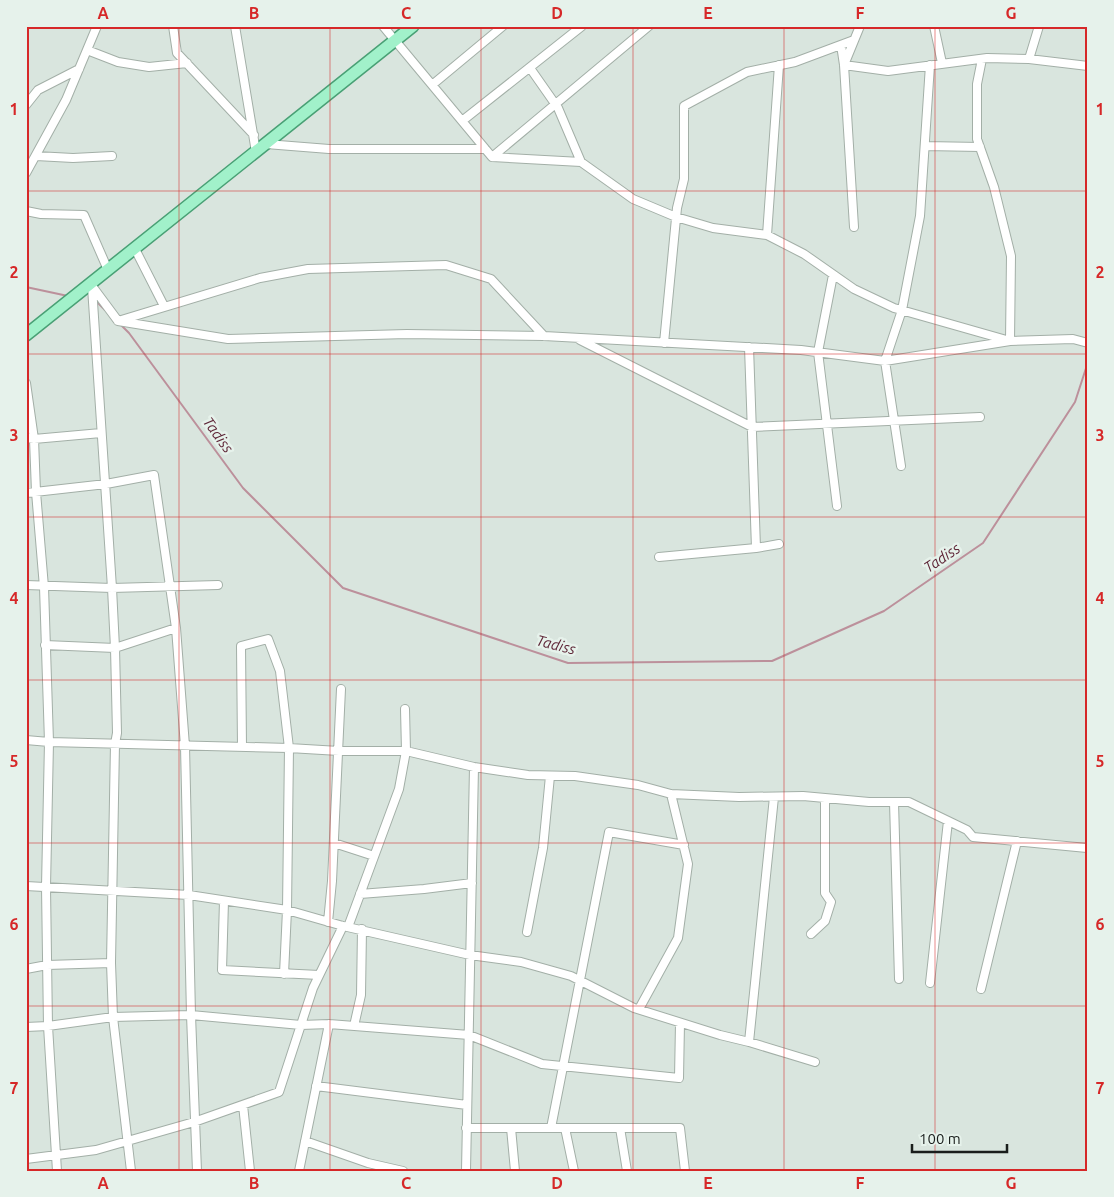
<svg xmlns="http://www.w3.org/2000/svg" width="1114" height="1197" font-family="Ubuntu,sans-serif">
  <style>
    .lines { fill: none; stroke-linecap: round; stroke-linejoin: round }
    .stream { stroke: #bc909b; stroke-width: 2 }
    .minor-casing { stroke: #a3afa7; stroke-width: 10 }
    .primary-casing { stroke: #49a075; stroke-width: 14 }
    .minor { stroke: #fff; stroke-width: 8 }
    .primary { stroke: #a1f1ca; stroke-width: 11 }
    .grid { fill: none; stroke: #d62828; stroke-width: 1; stroke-opacity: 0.55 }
    .labels { text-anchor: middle; stroke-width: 5; stroke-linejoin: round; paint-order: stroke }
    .water-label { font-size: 15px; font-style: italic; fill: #5e2637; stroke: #e6f2eb }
    .neatline { fill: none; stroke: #d62828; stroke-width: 2 }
    .grid-label { font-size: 16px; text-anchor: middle; font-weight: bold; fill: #d62828 }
  </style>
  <rect width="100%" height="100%" fill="#d9e5de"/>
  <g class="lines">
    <!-- stream -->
    <path class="stream" d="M26 287 68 296
      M96 301 105 310
      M120 324 129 333 243 488 343 588 568 663 772 661 884 611 983 543 1075 402 1088 362"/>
    <defs>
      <path id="minor" d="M173 26 177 53 254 135
        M235 26 256 152
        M383 26 492 157 581 162 633 199 676 217 713 228 767 235 804 254 854 289 894 308 1010 341 1011 256 994 187 977 139V84L982 59
        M860 26 844 65 888 71 987 58 1029 59 1088 66
        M934 26 942 63
        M841 45 844 65 854 227
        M87 50 118 62 149 67 187 63
        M1029 59 1039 26
        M530 68 558 108 581 162
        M432 85 503 26
        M26 105 38 90 79 69
        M462 121 582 26
        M266 144 329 149H485
        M925 146 980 147
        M36 156 73 158 112 156
        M492 157 649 26
        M26 173 66 100 97 26
        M26 211 41 214 84 215 108 270
        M767 235 779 65
        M135 249 164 306
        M833 275 818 352 837 506
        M92 286 118 321 260 278 308 269 446 265 491 279 544 336
        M92 287 112 588 115 648 117 733 115 744 111 963 113 1017 131 1171
        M118 321 228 339 407 334 544 336 801 350 885 361 1010 341 1073 339 1088 343
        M580 340 752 427 980 417
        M664 343 677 208 684 179V106L747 72 795 62 854 40
        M749 347 756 548
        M26 383 34 439 36 492 44 587 49 742 289 748 339 751H406L474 767 528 775 575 776 638 785 671 794 739 797 803 796 869 802H909L967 830 973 837 1087 848
        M26 438 34 439 101 433
        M901 466 885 361 902 310 920 216 930 65
        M26 493 106 484 154 475 176 628 185 746 191 1015 197 1171
        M659 557 756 548 779 544
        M26 585 112 588 218 585
        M45 645 115 648 176 628
        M26 740 49 742 46 887 48 1026 57 1171
        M242 747 241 646 268 639 280 671 289 748 287 910 284 974
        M894 802 899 979
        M334 843 374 856
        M26 886 189 895 287 910 343 926 470 955 521 962 571 976 634 1008 720 1035 749 1042 815 1062
        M360 894 424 889 472 883
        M224 901 222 970 319 975
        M328 922 332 881 341 689
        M348 927 399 789 406 751 405 709
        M527 932 543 848 550 776
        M811 934 825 921 831 902 825 893V798
        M26 969 47 965 111 963
        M930 983 948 821
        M981 989 1017 841
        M639 1009 678 938 688 864 671 794
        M354 1026 361 995 362 929
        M26 1027 48 1026 113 1017 191 1015 301 1025 329 1024 469 1035 542 1064 679 1078 680 1023
        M749 1042 774 797
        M316 1086 467 1105
        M243 1105 250 1171
        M466 1128H680L685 1171
        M511 1128 515 1171
        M551 1128 609 832 684 845
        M565 1128 574 1171
        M620 1128 627 1171
        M305 1141 368 1163 403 1171
        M26 1159 96 1150 194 1122 279 1092 313 988 343 926
        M299 1171 329 1024
        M466 1171 474 767"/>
      <path id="primary" d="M26 335 413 26"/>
    </defs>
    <!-- minor casing -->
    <use href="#minor" class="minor-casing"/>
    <!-- primary casing -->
    <use href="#primary" class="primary-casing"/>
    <!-- minor -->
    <use href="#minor" class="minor"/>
    <!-- primary -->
    <use href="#primary" class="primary"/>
  </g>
  <!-- grid -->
  <path class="grid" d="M179 26V1171M330 26V1171M481 26V1171M633 26V1171M784 26V1171M935 26V1171M26 191H1088M26 354H1088M26 517H1088M26 680H1088M26 843H1088M26 1006H1088"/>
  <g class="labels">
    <!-- water labels -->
    <g class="water-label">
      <text transform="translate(218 435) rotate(54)" y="5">Tadiss</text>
      <text transform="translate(942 558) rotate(-34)" y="5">Tadiss</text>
      <text transform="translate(556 645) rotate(14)" y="5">Tadiss</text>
    </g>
  </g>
  <!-- border -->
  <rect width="1114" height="1197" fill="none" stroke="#e6f2eb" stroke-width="55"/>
  <!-- scale -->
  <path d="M912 1144v8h95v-8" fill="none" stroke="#191d1b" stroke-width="2.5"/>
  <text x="919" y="1144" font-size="15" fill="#191d1b" stroke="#e6f2eb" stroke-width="4" paint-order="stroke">100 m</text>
  <rect x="28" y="28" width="1058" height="1142" class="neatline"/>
  <g class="grid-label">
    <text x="103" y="19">A</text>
    <text x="254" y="19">B</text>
    <text x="406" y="19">C</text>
    <text x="557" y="19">D</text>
    <text x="708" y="19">E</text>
    <text x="860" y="19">F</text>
    <text x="1011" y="19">G</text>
    <text x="14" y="115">1</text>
    <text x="1100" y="115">1</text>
    <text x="14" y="278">2</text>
    <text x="1100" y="278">2</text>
    <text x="14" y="441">3</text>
    <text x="1100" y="441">3</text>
    <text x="14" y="604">4</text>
    <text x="1100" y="604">4</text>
    <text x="14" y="767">5</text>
    <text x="1100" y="767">5</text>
    <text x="14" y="930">6</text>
    <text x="1100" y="930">6</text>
    <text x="14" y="1094">7</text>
    <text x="1100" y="1094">7</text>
    <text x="103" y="1189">A</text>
    <text x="254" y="1189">B</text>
    <text x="406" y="1189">C</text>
    <text x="557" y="1189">D</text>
    <text x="708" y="1189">E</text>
    <text x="860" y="1189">F</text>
    <text x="1011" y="1189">G</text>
  </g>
</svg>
